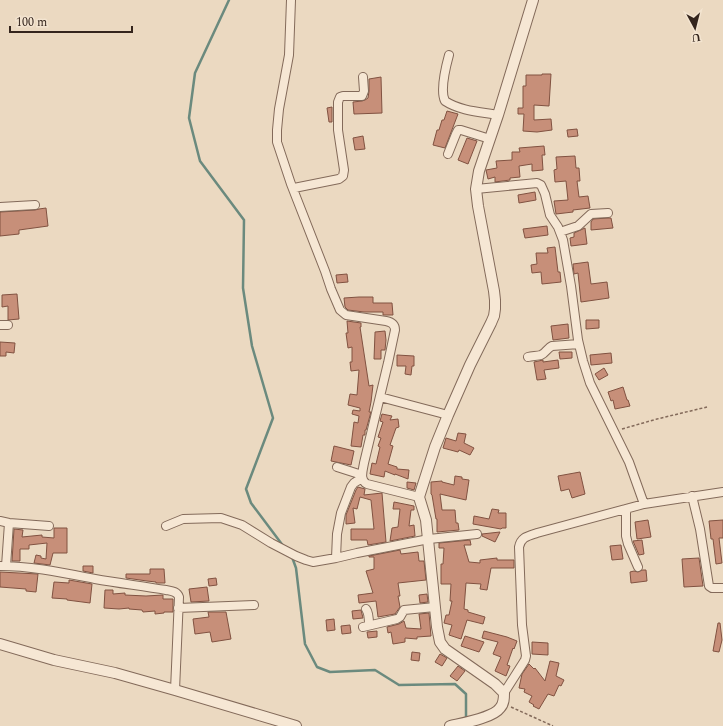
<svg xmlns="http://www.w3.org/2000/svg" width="723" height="726" font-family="Spectral,serif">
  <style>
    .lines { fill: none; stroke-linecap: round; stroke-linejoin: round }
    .stream { stroke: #6b8a7e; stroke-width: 2.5 }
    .building { fill: #c78f79; stroke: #815241 }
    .minor-casing { stroke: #836a5a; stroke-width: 10 }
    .tertiary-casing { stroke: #836a5a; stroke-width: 12 }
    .path { stroke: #836a5a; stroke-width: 1.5; stroke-dasharray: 3 2; stroke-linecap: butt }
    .minor { stroke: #f6e7d4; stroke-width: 8 }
    .tertiary { stroke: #f6e7d4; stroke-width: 10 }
  </style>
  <rect width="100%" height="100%" fill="#ebd9c1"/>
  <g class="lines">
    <!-- stream -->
    <path class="stream" d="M229 0 195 73 189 118 200 161 244 220 243 288 252 346 273 418 246 489 251 503 284 547
      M292 557 296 568 305 644 317 667 330 672 375 670 399 685 455 684 466 694V720"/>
  </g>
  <!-- building -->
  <path class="building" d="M542 74H551L549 106 534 105V120L551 119 552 130 537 132 523 131 524 114H518V108H523V86H526V75H542Z
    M381 77 382 113 354 114 353 102 362 101 365 100 368 98 369 91V79Z
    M332 107V122H329L327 108Z
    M447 111 458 114 445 148 433 145 437 130H439L442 120H444Z
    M577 129 578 136 568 137 567 130Z
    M363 136 365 149 355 150 353 138Z
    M467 138 477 141 468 164 458 160Z
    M544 146 545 155H542L543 170 532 171V164L519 166 520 177 510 178V180L495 182V177L488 179 486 170 497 168 496 161 512 160V152H520L519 148Z
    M575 156 576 168H579L580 181H577L579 197 588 196 590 208 573 210V212L556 214 554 201 568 200 566 181 555 182 554 170 557 169 556 157Z
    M535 192 536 200 519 203 518 195Z
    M46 208 48 226 19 230V234L0 236V212L35 210 39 209Z
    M608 218H611L613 228 591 230V222L593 219Z
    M547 226 548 235 525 238 523 229Z
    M585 228 587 244 571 246 570 238 574 237V233Z
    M555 247 558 272H560L561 282 542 284 541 272 532 273 531 265 537 264 536 253H548L547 248Z
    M588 262 591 284 607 282 609 298 581 302 578 273 574 274 573 264Z
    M347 274 348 282 337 283 336 275Z
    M17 294 19 319 8 320V306L2 307V295Z
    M359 297H373V303H392L393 315H383V312H364L348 310 345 307 344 298Z
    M586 320H599V328L586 329Z
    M347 321 361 323V327H360L369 386 373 385 371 402 369 412H371L366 430H365V435H363L361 447 351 446 354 422 358 423 359 416 352 414 353 410 360 411V408L348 405 350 394 357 395 359 370 351 371 350 362H352V347L348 348 346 333H348Z
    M568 324 569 338 553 340 551 326Z
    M385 331 386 340 385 350H381V359H374L375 333V332Z
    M0 342 15 343 14 353 6 352V356H0Z
    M559 352H572V358L560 359Z
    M611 353 612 363 591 365 590 355Z
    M397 355 414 356V366H412L411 375 405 374 406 366H397Z
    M543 360V362L558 360 559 368 544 370 546 379 537 380 534 362Z
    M604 368 608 375 599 380 595 374Z
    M623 387 627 400H628L630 406 615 409 613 400 611 401 608 392Z
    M382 414 392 416 390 420 398 419 399 427 396 428 390 445 393 446 388 464 397 467V469L409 470 408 479 395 474V475L385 471 384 477 370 474 372 463 376 464 380 447 378 446 381 438 378 437 383 422 380 421Z
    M458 433 466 434 464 443 474 448 470 455 459 450 458 452 443 448 446 438 456 441Z
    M334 446 354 451 351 465 331 461Z
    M580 472 585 494 572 498 569 489 561 491 558 476Z
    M455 476 462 477V479L469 480 466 500 440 494 442 510H455L456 523H458L459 530 437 532V519H436L432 495 431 494V482L442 481V482L454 485Z
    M407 482 416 483 414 490 407 488Z
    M358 487 365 489 364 495 382 493 386 542 368 545 367 540H351V529H374L371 500 360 497 357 509 353 508 355 523 346 524V515L356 490Z
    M394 502 414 506V510H411L409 526 414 525 415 536 390 541 392 528 398 527 400 509H393Z
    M492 509 499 510 498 513H506V528H502L501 529 473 524 474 516 489 519Z
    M648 520 651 537 637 539 635 522Z
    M723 520V538H719L722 563 716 564 713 539H711L709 521Z
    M54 528H67V553H53L50 565 34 563 36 555 41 556V558L46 559 47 543 29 545V549H20V561H12L14 529 23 530 22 537 42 535V537L54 538Z
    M500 532 495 542 482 536V534Z
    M470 540 471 545H464L469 562 480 563V560L497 558V560H514V568H491L487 590 480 589 481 584 466 583 464 609 468 610V612L485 617 483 624 467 620 461 639 449 635 452 625 444 623 446 615H449L452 601H450L451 584H441V564H443L444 548H439V543Z
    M642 540 644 554 639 555 633 541Z
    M621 545 623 559 612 560 610 546Z
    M400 550 401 554 418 552 419 561H424L426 580 398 583 400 596H398L400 607 395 614 378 617 376 601 359 603 358 595 373 593 366 571 374 569V557H369V556Z
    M699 558 703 586 684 587 682 559Z
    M83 566H93V573L83 571Z
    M150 569H164L165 583H156V582L147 581 126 578V574H150Z
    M642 570H646L647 581 631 583 630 572 634 571 638 572Z
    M0 572 38 574 36 592 26 591V589L0 587Z
    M216 578 217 585 209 586 208 579Z
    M69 580 92 584 90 603 67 600V599L52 598 54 582 69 583Z
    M207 587 209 601 191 602 189 589Z
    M105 590H113V594L125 593V595L146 596 163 595V599H173V612H164V613L155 614V611L143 612 142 610 129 609V608L119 609 104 608Z
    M427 594 428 602 420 603 419 595Z
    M361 610 363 618 353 619 352 611Z
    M208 612H226L231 639 212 642 210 632 195 634 193 619 209 617Z
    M429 613 431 636 417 637V639L405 638V642L393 644 391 632 388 633 387 627 399 624 404 621 406 628 421 629 419 614Z
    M334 619 335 630 327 631 326 620Z
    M718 623H720L722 640 719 652 713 651Z
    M350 625 351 633 342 634 341 626Z
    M377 631V637L368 638 367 632Z
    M484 631 507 637 517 641 514 649 513 648 507 665 510 666 506 676 495 671 501 657 493 654 498 642 482 638Z
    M465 636 484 642 479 652 461 646Z
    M532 642 548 643V655L532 654Z
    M412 652 420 653 419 661 411 660Z
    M440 654 447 658 442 666 435 662Z
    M550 661 559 663 556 676 564 680 561 686 559 685 554 696 548 694 539 709 533 706 534 705 529 702 532 696 524 692 525 689 519 688 522 674 529 664 534 669 535 668 545 681Z
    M458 666 465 671 457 681 450 676Z"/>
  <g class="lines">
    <defs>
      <path id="minor" d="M291 0 289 55 279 109 277 130V142L291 184 325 271 331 289 340 310 346 315 386 321C391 322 395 324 395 330L388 363 364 463C363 470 359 480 367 484L419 497
        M449 55C446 66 440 91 445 101 460 111 481 112 498 115
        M448 154 456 134 458 130H461L490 139
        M294 188 339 179 343 176 344 170 338 130V102L340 97 343 96H362L364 91 363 77
        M476 189 537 183 541 185 545 194 550 215 558 227 563 240 571 286 578 340 583 361 590 383 629 462 644 504
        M0 207 35 205
        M560 232 578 226 591 214 608 213
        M0 325H8
        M528 357C532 356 537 356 541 355 546 353 547 348 552 346L579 344
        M380 397 448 415
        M337 467 362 475
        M692 496 700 529 709 586 712 588H723
        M626 509V536L628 544 638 567
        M0 521 9 523 49 526
        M166 526 183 519 221 518 242 525 271 543 296 556 306 560 313 562 336 558 357 553 429 539 477 534
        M336 558 337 534 341 513 351 487 354 483 362 478
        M0 566C32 566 64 573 95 579 118 583 142 586 166 590 171 591 177 591 179 597L175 690
        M6 566 9 523
        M178 608 254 605
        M366 609C369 613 369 620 369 625
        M363 627 397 619 400 617 404 610 435 607
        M504 693 525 660 526 656 522 625 519 547C521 537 528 536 537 533L644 504 723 492"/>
      <path id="tertiary" d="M0 644 54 660 115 673 175 690 296 726
        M450 726C463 723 493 718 500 708 504 704 504 698 504 693L495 684 445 649 440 642 437 627 426 520 419 497 435 447 448 415 470 365 491 323 494 316 495 309V300L494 291 478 206 476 189 479 171 498 115 533 0"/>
    </defs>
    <!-- minor casing -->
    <use href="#minor" class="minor-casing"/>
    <!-- tertiary casing -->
    <use href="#tertiary" class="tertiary-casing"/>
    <!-- path -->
    <path class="path" d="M622 429 657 419 707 407
      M511 707 553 726"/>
    <!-- minor -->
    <use href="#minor" class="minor"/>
    <!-- tertiary -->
    <use href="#tertiary" class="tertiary"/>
  </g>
  <!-- north arrow -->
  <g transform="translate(695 28) rotate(173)" stroke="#f3e4d0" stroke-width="3" paint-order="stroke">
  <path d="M0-3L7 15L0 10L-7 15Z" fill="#34251d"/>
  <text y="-6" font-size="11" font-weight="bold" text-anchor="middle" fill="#34251d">U</text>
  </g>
  <!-- scale -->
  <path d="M10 26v6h122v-6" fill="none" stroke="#34251d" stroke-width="2"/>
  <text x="16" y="26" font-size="12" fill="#34251d" stroke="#f3e4d0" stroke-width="3" paint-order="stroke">100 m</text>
</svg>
